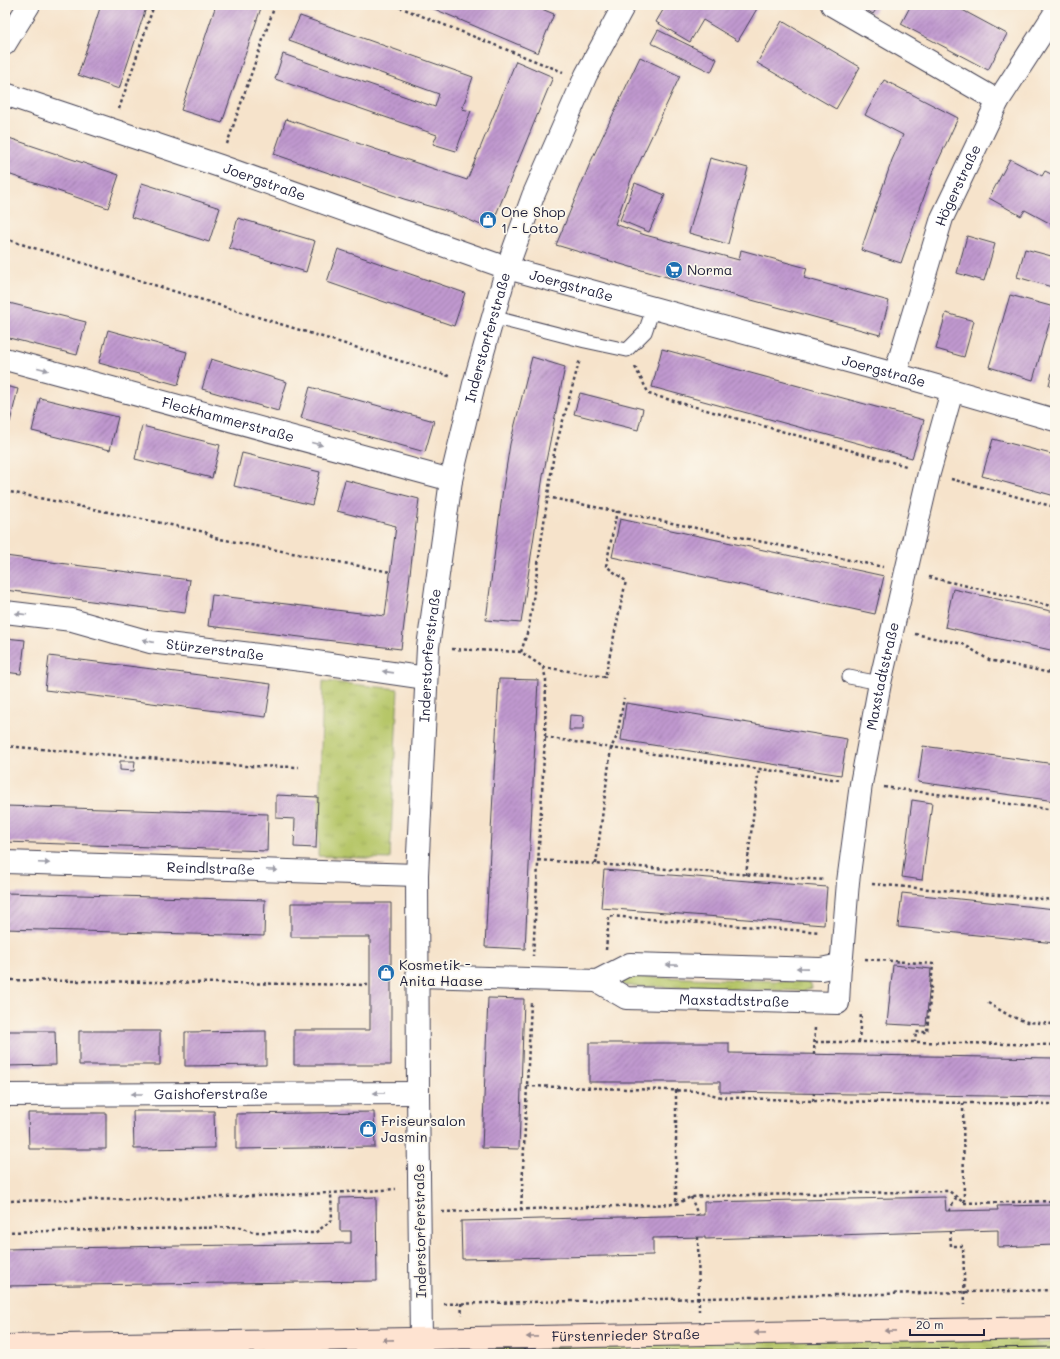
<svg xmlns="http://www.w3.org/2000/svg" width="1060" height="1359" font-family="Mali,sans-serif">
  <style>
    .grass { fill: url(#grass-tufts); stroke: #6c7452 }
    .building { fill: url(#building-hatch) }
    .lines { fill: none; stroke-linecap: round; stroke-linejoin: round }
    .service-casing { stroke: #423f51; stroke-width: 15 }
    .minor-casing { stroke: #423f51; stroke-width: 24 }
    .secondary-casing { stroke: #423f51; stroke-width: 24 }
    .path { stroke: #423f51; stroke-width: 2.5; stroke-dasharray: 3 3; stroke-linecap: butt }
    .service { stroke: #fff; stroke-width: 13 }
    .minor { stroke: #fff; stroke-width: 22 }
    .secondary { stroke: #fee3d1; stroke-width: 22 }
    .tram { stroke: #22223b; stroke-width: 1 }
    .oneway { fill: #9c9ca7 }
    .oneway2 { fill: #9b8c8e }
    .labels { text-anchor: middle; stroke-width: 3.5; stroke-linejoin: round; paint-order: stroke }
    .street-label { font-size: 14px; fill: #22223b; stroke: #fbf7ec }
    .poi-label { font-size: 14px; fill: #22223b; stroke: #fbf7ec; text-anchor: start }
  </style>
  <defs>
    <pattern id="grass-tufts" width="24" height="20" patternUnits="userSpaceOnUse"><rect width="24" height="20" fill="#b6c668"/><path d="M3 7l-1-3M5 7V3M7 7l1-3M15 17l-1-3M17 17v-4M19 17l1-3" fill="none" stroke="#9caa5b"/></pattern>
    <pattern id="building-hatch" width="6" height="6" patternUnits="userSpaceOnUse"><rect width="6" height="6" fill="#c099cf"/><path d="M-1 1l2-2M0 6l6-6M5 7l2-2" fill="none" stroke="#9c7ca9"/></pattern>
  </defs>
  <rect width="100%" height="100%" fill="#fbf7ec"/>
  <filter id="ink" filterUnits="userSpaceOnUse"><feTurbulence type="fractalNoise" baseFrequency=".025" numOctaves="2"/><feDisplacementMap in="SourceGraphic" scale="8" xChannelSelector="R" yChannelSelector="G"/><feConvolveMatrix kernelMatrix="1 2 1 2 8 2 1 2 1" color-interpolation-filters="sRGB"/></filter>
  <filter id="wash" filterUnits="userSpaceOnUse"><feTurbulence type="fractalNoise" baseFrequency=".012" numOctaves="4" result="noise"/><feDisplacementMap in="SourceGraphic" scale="16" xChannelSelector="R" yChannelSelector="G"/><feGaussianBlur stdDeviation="0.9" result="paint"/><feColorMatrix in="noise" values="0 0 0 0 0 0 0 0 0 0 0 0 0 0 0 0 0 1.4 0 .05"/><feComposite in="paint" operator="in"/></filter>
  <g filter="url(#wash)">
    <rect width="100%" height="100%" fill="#f6e3cb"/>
    <!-- grass -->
    <path class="grass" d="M323 681 398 689 390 859 318 856Z
      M625 976 806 982 811 984 812 988 804 991 626 986 619 984V977Z
      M1036 1336V1343L1055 1342V1354H469V1345Z
      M459 1345V1354H100Z"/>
    <g id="blocks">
      <!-- building -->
      <path class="building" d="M101 5H147L119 89 78 75Z
        M216 5H262L222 123 181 110Z
        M425 5H532L554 14 538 53Z
        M666 5H754L758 7 738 41 703 20 690 42 656 22Z
        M859 5H879L873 14Z
        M911 5H953L1007 34 988 70 901 24Z
        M300 16 473 77 462 109 471 111 456 151 433 144 437 135 275 79 283 54 435 107 439 94 289 40Z
        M782 21 860 67 836 109 757 63Z
        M658 30 717 59 711 72 651 43Z
        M640 57 680 76 631 180 615 224 645 235 739 260 741 250 807 268 804 278 889 301 880 335 634 268 556 245 591 161Z
        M516 61 553 77 490 229 453 213 404 199 274 154 286 119 467 180Z
        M884 80 958 118 932 174 901 263 861 250 892 160 903 135 865 115Z
        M6 137 119 175 108 208 5 173V141Z
        M710 158 748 168 728 244 689 233Z
        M1010 159 1042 176 1045 171 1055 176V226L1025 210 1021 216 989 198Z
        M142 183 220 208 209 242 131 217Z
        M635 183 665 195 649 232 620 220Z
        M238 218 315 241 306 272 229 248Z
        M967 236 995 244 984 281 957 273Z
        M338 249 465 293 454 326 327 282Z
        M1025 249 1055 257V274L1052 287 1017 277Z
        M1010 295 1054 307 1033 380 989 367Z
        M5 302 86 322 77 355 5 337Z
        M946 313 974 321 964 357 936 349Z
        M108 330 187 352 178 385 99 363Z
        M662 349 924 420 912 458 652 387Z
        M532 357 565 367 543 476 521 623 486 620 503 488 510 444Z
        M211 359 287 382 278 411 202 389Z
        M1054 365H1055V386L1049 385Z
        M5 386 18 389 10 422 5 421Z
        M310 387 434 421 425 452 301 418Z
        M580 393 643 409 638 430 574 414Z
        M40 398 118 417 110 450 32 431Z
        M142 426 220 445 212 478 135 459Z
        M993 439 1055 455V496L982 476Z
        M242 453 320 472 312 505 234 486Z
        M345 480 419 499 401 649 208 626 212 595 385 616 396 526 337 511Z
        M620 519 884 576 875 614 612 557Z
        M5 556 190 580 185 613 5 590Z
        M953 589 1055 612V651L945 627Z
        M5 638 25 640 21 674 5 672Z
        M49 656 271 684 266 717 45 690Z
        M499 679 538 680 525 949 485 947Z
        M626 703 847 739 841 775 621 740Z
        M570 715 584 716 583 730H569Z
        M923 746 1055 764V801L918 782Z
        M120 761H135L134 771 120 770Z
        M276 795 318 797 316 848 294 847 295 819 276 818Z
        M912 800 932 803 922 880 902 877Z
        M5 806 268 814 267 851 5 842Z
        M604 870 827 887 824 925 601 908Z
        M5 893 265 900 264 936 5 929Z
        M902 893 1055 909V943L898 927Z
        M291 903H391V1065H294V1030H370V937H291Z
        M893 965 931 969 926 1026 887 1024Z
        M488 998 524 999 519 1149 482 1148Z
        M5 1031H55L56 1065 5 1066Z
        M79 1031H160V1065H79Z
        M266 1031V1065L185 1066V1032Z
        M589 1043H729V1053L1055 1058V1097L720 1092V1082H589Z
        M133 1111H214L215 1148 134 1149Z
        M374 1112 375 1147 236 1149V1114Z
        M28 1113H106V1149H29Z
        M376 1197 377 1281 5 1286V1249L351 1243V1231H340V1198Z
        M945 1197 946 1211 998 1210 997 1206 1055 1205V1245L998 1247V1230L705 1239V1237L653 1238V1255L462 1259 461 1221 704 1215V1202Z"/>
    </g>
  </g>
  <g filter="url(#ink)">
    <use href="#blocks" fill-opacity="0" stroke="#423f51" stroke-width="1"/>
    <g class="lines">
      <defs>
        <path id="service" d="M492 317 585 341 627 350 645 332 653 309
          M849 677 880 683"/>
        <g id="minor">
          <path d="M832 5 998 101"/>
          <path d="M5 44 29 5"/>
          <path id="s1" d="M5 94 220 166 507 268 895 374 1055 420"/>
          <path id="s2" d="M5 359 451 480"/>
          <path id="s3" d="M895 374 942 218 998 101 1055 13"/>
          <path id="s4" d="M5 612 72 620 150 642 302 660 426 678"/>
          <path id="s5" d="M5 862 417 875"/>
          <path id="s6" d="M418 976 597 981 626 998 838 1003 840 965 842 956 848 882 861 784 880 683 929 473 952 391"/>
          <path d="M597 981 630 964 821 969 840 965"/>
          <path id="s7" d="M5 1095 418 1093"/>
          <path id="s8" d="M421 1339 418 1093 417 875 428 647 451 480 474 384 507 268 533 196 586 75 624 5"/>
        </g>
        <g id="secondary">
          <path id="s9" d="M5 1346 1055 1328"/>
        </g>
      </defs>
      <!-- service casing -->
      <use href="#service" class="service-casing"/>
      <!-- minor casing -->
      <use href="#minor" class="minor-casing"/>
      <!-- secondary casing -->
      <use href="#secondary" class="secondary-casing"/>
      <!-- path -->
      <path class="path" d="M394 5 563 72
        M119 109 154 5
        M227 144 275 5
        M5 239 452 377
        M635 367 649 394 906 466
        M951 479 1055 507
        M5 491 205 532 215 538 390 572
        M547 497 883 567
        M929 577 1055 607
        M915 634 963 644 989 660 1055 674
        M452 649 521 652 543 667 546 680 545 737 533 956
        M521 652 529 627 554 453 580 359
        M543 667 605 677 626 581 606 566 617 511
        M545 737 611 748 839 780
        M5 746 245 766 299 767
        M884 787 1055 810
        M538 860 825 880
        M596 864 611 748 617 736 624 698
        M746 875 759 768
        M872 884 1055 900
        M606 950 609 916 820 932
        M865 959 933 964 927 1032H916L915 1042
        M5 980 370 985
        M988 1003 1010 1016 1027 1022 1051 1024 1055 1018
        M815 1042H915L1055 1045
        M859 1042 861 1012
        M814 1055 815 1027
        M527 1086 699 1091 721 1097 813 1101 1055 1104
        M676 1090V1204
        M813 1101 814 1093
        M963 1103 964 1203
        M691 1197 698 1215
        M5 1201C135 1199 266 1198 396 1189
        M521 1210 531 1003
        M949 1211 956 1198
        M442 1212 676 1204 691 1197 704 1196 949 1191 964 1203 1055 1201
        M950 1231 951 1246H963L965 1305
        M5 1232 241 1227 253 1232 315 1233 332 1220 331 1194
        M698 1237 699 1311
        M461 1303 462 1315
        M444 1304 1055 1290"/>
      <!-- service -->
      <use href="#service" class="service"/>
      <!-- minor -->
      <use href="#minor" class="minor"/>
      <!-- secondary -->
      <use href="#secondary" class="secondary"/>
      <!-- tram -->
      <path class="tram" d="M172 1354 463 1349 754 1351 1055 1347"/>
    </g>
    <!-- one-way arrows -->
    <defs><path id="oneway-solid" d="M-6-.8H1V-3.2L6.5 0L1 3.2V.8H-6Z"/></defs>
    <g class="oneway">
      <use href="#oneway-solid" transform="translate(43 369) rotate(15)"/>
      <use href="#oneway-solid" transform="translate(317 444) rotate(15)"/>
      <use href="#oneway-solid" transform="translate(21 614) rotate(-173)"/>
      <use href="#oneway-solid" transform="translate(148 641) rotate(-167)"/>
      <use href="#oneway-solid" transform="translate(388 672) rotate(-172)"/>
      <use href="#oneway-solid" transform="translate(44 863) rotate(2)"/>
      <use href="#oneway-solid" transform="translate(272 870) rotate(2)"/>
      <use href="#oneway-solid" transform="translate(672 965) rotate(-179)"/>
      <use href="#oneway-solid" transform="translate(802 968) rotate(-179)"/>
      <use href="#oneway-solid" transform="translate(379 1093) rotate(180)"/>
      <use href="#oneway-solid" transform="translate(137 1094) rotate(180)"/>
    </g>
    <g class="oneway2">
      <use href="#oneway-solid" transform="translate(890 1331) rotate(179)"/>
      <use href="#oneway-solid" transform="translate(760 1333) rotate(179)"/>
      <use href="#oneway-solid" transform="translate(532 1337) rotate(179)"/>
      <use href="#oneway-solid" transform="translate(388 1340) rotate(179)"/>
    </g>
  </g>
  <!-- icons -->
  <defs>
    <symbol id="shop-disc" viewBox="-11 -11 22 22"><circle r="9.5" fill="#1f6fb2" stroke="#fbf7ec"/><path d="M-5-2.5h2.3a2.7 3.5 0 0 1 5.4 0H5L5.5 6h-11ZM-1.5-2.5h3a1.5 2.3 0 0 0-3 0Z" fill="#fff"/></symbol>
    <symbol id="supermarket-disc" viewBox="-11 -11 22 22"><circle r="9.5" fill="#1f6fb2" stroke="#fbf7ec"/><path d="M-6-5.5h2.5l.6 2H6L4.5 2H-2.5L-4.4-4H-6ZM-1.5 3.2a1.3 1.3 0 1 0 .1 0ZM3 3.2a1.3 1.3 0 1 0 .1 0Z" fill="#fff"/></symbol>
  </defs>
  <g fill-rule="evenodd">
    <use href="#shop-disc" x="478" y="210" width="20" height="20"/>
    <use href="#supermarket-disc" x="664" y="260" width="20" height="20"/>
    <use href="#shop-disc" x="376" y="963" width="20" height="20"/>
    <use href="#shop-disc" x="358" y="1119" width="20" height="20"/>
  </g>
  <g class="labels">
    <!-- street labels -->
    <g class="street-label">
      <text dy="5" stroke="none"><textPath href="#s1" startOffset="274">Joergstraße</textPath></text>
      <text dy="5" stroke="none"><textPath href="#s3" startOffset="199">Högerstraße</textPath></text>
      <text dy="5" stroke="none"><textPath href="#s1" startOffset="598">Joergstraße</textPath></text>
      <text dy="5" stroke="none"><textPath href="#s8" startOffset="1008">Inderstorferstraße</textPath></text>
      <text dy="5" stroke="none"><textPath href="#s1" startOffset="922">Joergstraße</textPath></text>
      <text dy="5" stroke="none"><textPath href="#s2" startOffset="231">Fleckhammerstraße</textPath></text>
      <text dy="5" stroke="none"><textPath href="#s4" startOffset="214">Stürzerstraße</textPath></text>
      <text dy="5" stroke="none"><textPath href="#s8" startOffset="684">Inderstorferstraße</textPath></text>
      <text dy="5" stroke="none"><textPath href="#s6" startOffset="755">Maxstadtstraße</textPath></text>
      <text dy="5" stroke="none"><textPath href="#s5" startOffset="206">Reindlstraße</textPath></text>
      <text dy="5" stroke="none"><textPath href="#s6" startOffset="321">Maxstadtstraße</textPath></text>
      <text dy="5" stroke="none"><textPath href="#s7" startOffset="206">Gaishoferstraße</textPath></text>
      <text transform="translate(420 1231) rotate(-91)" y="5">Inderstorferstraße</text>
      <text dy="5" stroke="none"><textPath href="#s9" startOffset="621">Fürstenrieder Straße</textPath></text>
    </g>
    <!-- poi labels -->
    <g class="poi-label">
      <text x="501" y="217">One Shop<tspan x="501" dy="16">1 - Lotto</tspan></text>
      <text x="687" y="275">Norma</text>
      <text x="399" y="970">Kosmetik -<tspan x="399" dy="16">Anita Haase</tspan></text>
      <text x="381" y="1126">Friseursalon<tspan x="381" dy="16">Jasmin</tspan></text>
    </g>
  </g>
  <!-- margin -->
  <rect width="1060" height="1359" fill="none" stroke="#fbf7ec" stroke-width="20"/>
  <!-- scale -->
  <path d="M910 1329v6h74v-6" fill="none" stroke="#22223b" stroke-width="2"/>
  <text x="916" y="1329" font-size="12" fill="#22223b" stroke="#fbf7ec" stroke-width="3" paint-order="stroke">20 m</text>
</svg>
